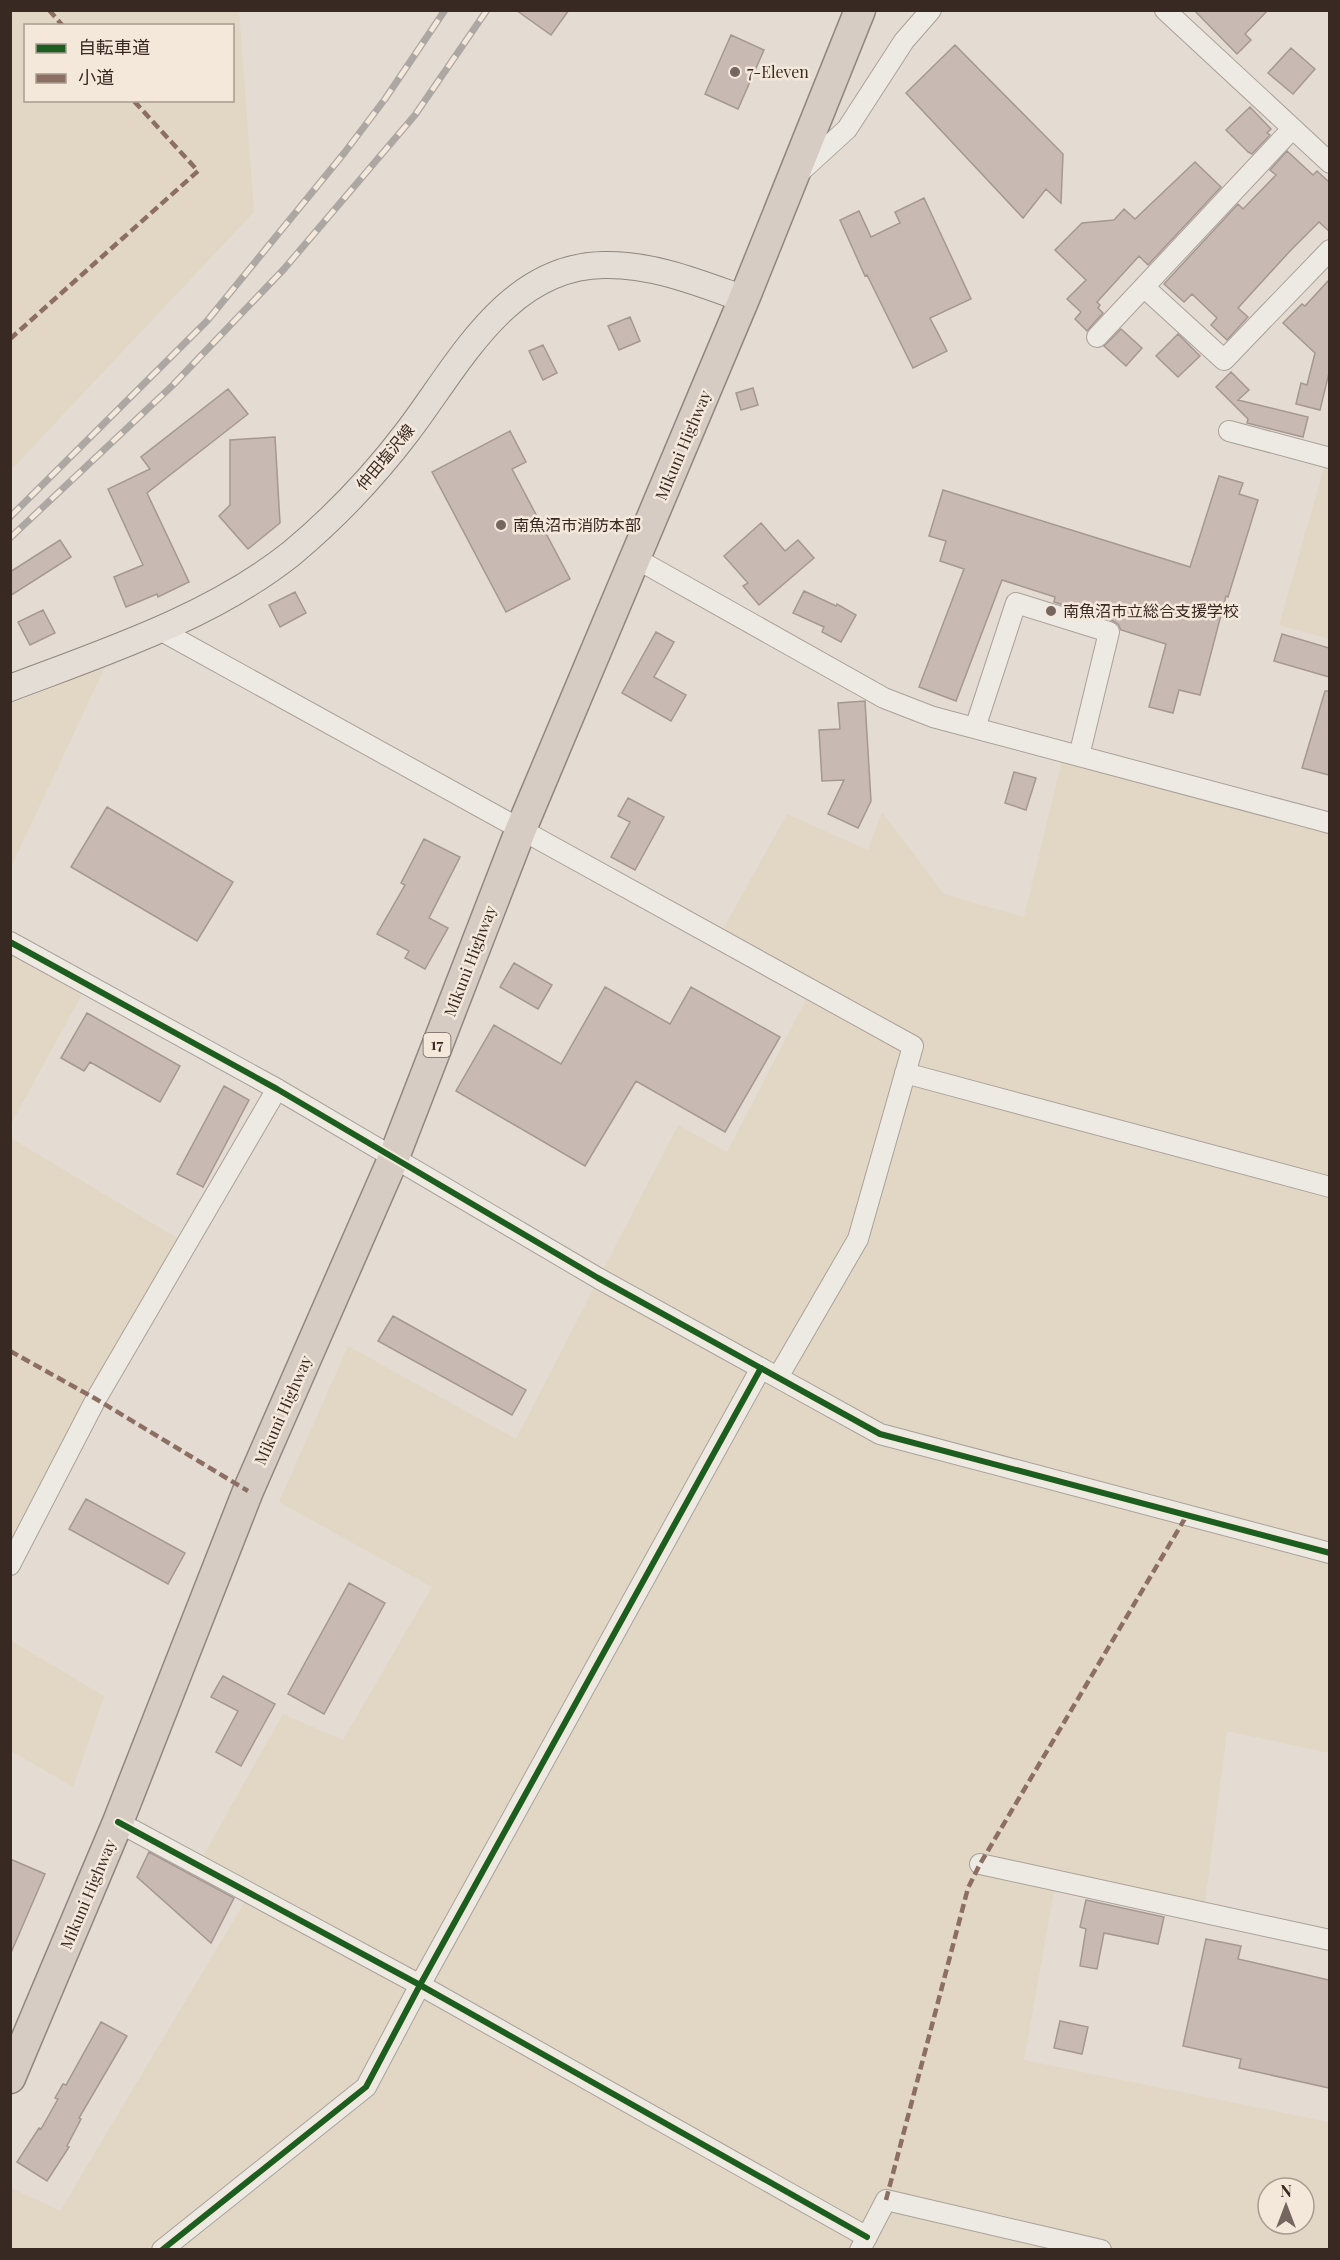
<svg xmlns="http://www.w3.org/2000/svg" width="1340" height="2260" font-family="'Playfair Display','Noto Sans JP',serif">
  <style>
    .farmland { fill: #e2d7c4; fill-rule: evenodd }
    .building { fill: #c8bab3; stroke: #a59791; stroke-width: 1.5 }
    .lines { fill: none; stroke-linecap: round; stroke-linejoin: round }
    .minor-casing { stroke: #aaa19a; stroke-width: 22 }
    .major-casing { stroke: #908781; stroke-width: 28 }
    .highway-casing { stroke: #908781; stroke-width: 33 }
    .minor { stroke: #ede9e3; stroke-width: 20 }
    .major { stroke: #e4ddd5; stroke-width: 26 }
    .highway { stroke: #d7ccc4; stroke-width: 30 }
    .rail-casing { stroke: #ada7a3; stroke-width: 7 }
    .rail { stroke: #f3e8da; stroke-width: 4.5; stroke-dasharray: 14; stroke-linecap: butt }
    .quiet { stroke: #8d6e63; stroke-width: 4.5; stroke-dasharray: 9 4.5; stroke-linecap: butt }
    .cycleway-casing { stroke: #f3e8da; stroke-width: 10 }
    .cycleway { stroke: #1b5e20; stroke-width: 6 }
    .poi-dot { fill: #756760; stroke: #f3e8da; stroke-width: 2 }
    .labels { text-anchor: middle; stroke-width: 5; stroke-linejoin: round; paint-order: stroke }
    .shield { fill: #f3e8da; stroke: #71625a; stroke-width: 1.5 }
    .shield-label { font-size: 15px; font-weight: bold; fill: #392923 }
    .poi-label { font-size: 16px; fill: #392923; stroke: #f3e8da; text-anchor: start }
    .street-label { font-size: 16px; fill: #392923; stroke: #f3e8da }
  </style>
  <rect width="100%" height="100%" fill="#e4dbd2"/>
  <!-- farmland -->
  <path class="farmland" d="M11 10 239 11 254 212 11 470ZM26 26H232V100H26Z
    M1327 457 1329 458V639L1279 625Z
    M113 650 11 867V688Z
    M1064 752 1329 823V1753L1227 1731 1204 1911 1056 1880 1024 2060 1329 2122V2249L11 2250 10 2187 60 2211 250 1893 198 1865 283 1714 343 1740 432 1587 279 1502 348 1346 516 1439 678 1125 727 1152 811 990 718 938 787 814 868 850 882 812 944 894 1024 917ZM1268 2188H1304V2224H1268Z
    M11 942 87 985 11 1124Z
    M11 1138 187 1244 11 1565Z
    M10 1640 104 1696 73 1787 11 1751Z"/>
  <!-- building -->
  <path class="building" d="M516 10H569L551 35Z
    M1194 10H1268L1245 34 1251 40 1237 54Z
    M731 35 764 50 738 109 705 94Z
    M955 45 1063 154 1061 203 1046 189 1023 218 906 93Z
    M1291 48 1315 69 1293 94 1268 73Z
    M1250 107 1271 129 1267 133 1270 135 1252 154 1248 152 1226 130Z
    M1287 151 1313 175 1317 171 1329 182V231L1319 222 1290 251 1238 308 1248 317 1227 340 1211 325 1217 318 1192 294 1184 302 1164 284 1238 204 1243 209 1276 175 1270 170Z
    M1195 162 1221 187 1148 265 1139 256 1097 302 1100 305 1098 308 1103 313 1087 331 1075 319 1081 312 1067 299 1086 280 1055 250 1082 223 1114 220 1124 209 1135 219Z
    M924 198 971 299 930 318 947 351 913 368 867 275 865 276 840 220 859 211 871 237 900 223 895 212Z
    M1329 280V373L1320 410 1296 404 1301 383 1307 385 1315 353 1283 323 1302 304 1305 306Z
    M630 317 640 341 619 350 608 326Z
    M1121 329 1142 348 1126 366 1104 346Z
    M1178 334 1200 356 1178 377 1156 356Z
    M543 345 557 373 543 380 529 351Z
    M1231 372 1249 390 1238 400 1308 417 1303 437 1247 423 1248 419 1216 387Z
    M753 388 758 405 741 410 736 393Z
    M228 389 248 414 147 493 189 582 158 597 157 594 126 607 114 577 143 565 108 489 150 469 141 457Z
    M510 431 526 462 512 469 570 579 506 612 432 472Z
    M275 437 280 523 248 549 219 516 230 505V440Z
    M1219 476 1243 483 1239 494 1258 500 1228 597 1226 596 1200 695 1179 690 1173 713 1149 707 1166 644 1121 630 1118 624 1113 621 1054 602 1055 597 1002 580 956 701 919 687 964 569 940 561 946 541 929 536 943 490 1190 567Z
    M761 523 785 551 798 540 814 558 759 605 743 586 748 583 724 556Z
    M60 540 71 557 10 596V572Z
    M804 591 836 606 837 604 856 615 841 642 822 632 824 627 793 613Z
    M295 592 306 613 280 627 269 605Z
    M43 610 55 633 30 645 18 622Z
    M656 632 674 642 654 677 686 695 671 721 622 693Z
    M1282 634 1329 648V677L1274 661Z
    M1325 691H1329V775L1302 768Z
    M865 701 871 801 858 828 828 814 844 780 822 781 819 730 840 729 838 703Z
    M1014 772 1036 778 1026 810 1005 803Z
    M628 798 664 817 635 870 611 857 630 822 618 816Z
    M107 807 233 882 197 941 71 867Z
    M424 839 460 857 429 918 448 928 425 969 405 958 409 951 377 934 405 885 401 883Z
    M514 963 552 985 538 1009 500 987Z
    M605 987 670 1024 691 987 780 1037 725 1132 636 1081 585 1166 456 1091 494 1025 561 1064Z
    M87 1013 180 1066 160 1102 90 1062 84 1071 61 1058Z
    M224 1086 249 1100 203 1187 177 1174Z
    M393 1316 526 1390 512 1415 378 1341Z
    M86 1499 185 1553 168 1584 69 1529Z
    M349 1583 385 1603 324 1714 288 1694Z
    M223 1676 275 1704 241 1766 216 1752 238 1711 211 1697Z
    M149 1852 234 1898 211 1943 137 1877Z
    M10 1859 45 1874 10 1955Z
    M1086 1900 1164 1917 1158 1944 1104 1933 1097 1969 1080 1966 1086 1929 1080 1927Z
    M1206 1939 1241 1946 1238 1959 1329 1980V2088L1239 2068 1241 2059 1183 2046Z
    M1060 2021 1088 2027 1082 2054 1054 2048Z
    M101 2022 127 2036 79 2118 81 2119 67 2146 69 2147 47 2181 17 2162 39 2128 41 2129 58 2099 55 2098 63 2084 66 2085Z"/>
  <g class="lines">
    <defs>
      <path id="minor" d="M1165 10 1330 163
        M800 172 847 129 904 41 931 10
        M1144 287 1224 360 1330 250
        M1097 337 1292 129
        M1229 431 1330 458
        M635 558 884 698 933 717 1330 823
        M160 630 913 1046 858 1239 778 1377
        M975 728 1016 603 1109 632 1079 756
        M10 942 277 1089 598 1278 880 1434 1330 1553
        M905 1073 1330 1187
        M10 1565 96 1399 277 1089
        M118 1822 420 1985 867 2237
        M980 1864 1330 1940
        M162 2250 366 2087 420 1985 761 1368
        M860 2250 886 2200 1101 2250"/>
      <path id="major" d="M10 688C105 652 212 617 292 553 335 517 374 476 408 431 459 364 507 266 604 265 653 264 699 283 744 299"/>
      <path id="highway" d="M10 2078 118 1822 248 1491 394 1157 521 829 744 299 860 10"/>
    </defs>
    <!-- minor casing -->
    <use href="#minor" class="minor-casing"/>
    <!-- major casing -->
    <use href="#major" class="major-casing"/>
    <!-- highway casing -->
    <use href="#highway" class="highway-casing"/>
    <!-- minor -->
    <use href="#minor" class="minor"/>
    <!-- major -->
    <use href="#major" class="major"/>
    <!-- highway -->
    <use href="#highway" class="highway"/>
    <defs>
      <path id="rail" d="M10 517 207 321 345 152 385 99 445 10
        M10 538 173 385 284 269 415 115 487 10"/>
    </defs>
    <!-- rail casing -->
    <use href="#rail" class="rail-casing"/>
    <!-- rail -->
    <use href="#rail" class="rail"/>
    <!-- quiet -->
    <path class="quiet" d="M49 10 63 26
      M10 339 198 171 133 100
      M10 1351 96 1399 248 1491
      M886 2200 968 1888 980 1864 1187 1515"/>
    <defs>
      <path id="cycleway" d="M10 942 277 1089 598 1278 880 1434 1330 1553
        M118 1822 420 1985 867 2237
        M162 2250 366 2087 420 1985 761 1368"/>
    </defs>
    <!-- cycleway casing -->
    <use href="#cycleway" class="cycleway-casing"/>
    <!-- cycleway -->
    <use href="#cycleway" class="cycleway"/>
  </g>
  <!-- markers -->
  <g class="poi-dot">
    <circle cx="735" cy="72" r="6"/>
    <circle cx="501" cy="525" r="6"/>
    <circle cx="1051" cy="611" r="6"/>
  </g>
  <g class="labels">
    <!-- shield labels -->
    <rect class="shield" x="423.5" y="1033" width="27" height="24" rx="4.5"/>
    <g class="shield-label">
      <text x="437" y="1050">17</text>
    </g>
    <!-- poi labels -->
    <g class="poi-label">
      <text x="747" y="78">7-Eleven</text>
      <text x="513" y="531">南魚沼市消防本部</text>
      <text x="1063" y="617">南魚沼市立総合支援学校</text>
    </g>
    <!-- street labels -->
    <g class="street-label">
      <text transform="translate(683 445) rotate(-67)" y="6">Mikuni Highway</text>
      <text transform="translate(385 457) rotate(-50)" y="6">仲田塩沢線</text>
      <text transform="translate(470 961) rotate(-69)" y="6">Mikuni Highway</text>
      <text transform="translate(283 1410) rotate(-66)" y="6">Mikuni Highway</text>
      <text transform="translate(88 1894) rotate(-67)" y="6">Mikuni Highway</text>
    </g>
  </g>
  <!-- border -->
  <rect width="1340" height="2260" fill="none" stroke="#392923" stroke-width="24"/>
  <!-- legend -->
  <rect x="24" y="24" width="210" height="78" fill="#f3e8da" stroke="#a99c91" stroke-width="1.5"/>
  <rect x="36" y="44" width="30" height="9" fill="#1b5e20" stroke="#a99c91" stroke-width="1.5"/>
  <text x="78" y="54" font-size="18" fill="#392923">自転車道</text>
  <rect x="36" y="74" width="30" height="9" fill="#8d6e63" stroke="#a99c91" stroke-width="1.5"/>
  <text x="78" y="84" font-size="18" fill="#392923">小道</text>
  <!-- north arrow -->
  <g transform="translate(1286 2206)"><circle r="28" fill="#f3e8da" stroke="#a99c91" stroke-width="1.5"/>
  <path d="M0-4.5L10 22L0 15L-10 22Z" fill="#756760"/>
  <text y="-9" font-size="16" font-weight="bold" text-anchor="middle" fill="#392923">N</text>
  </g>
</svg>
